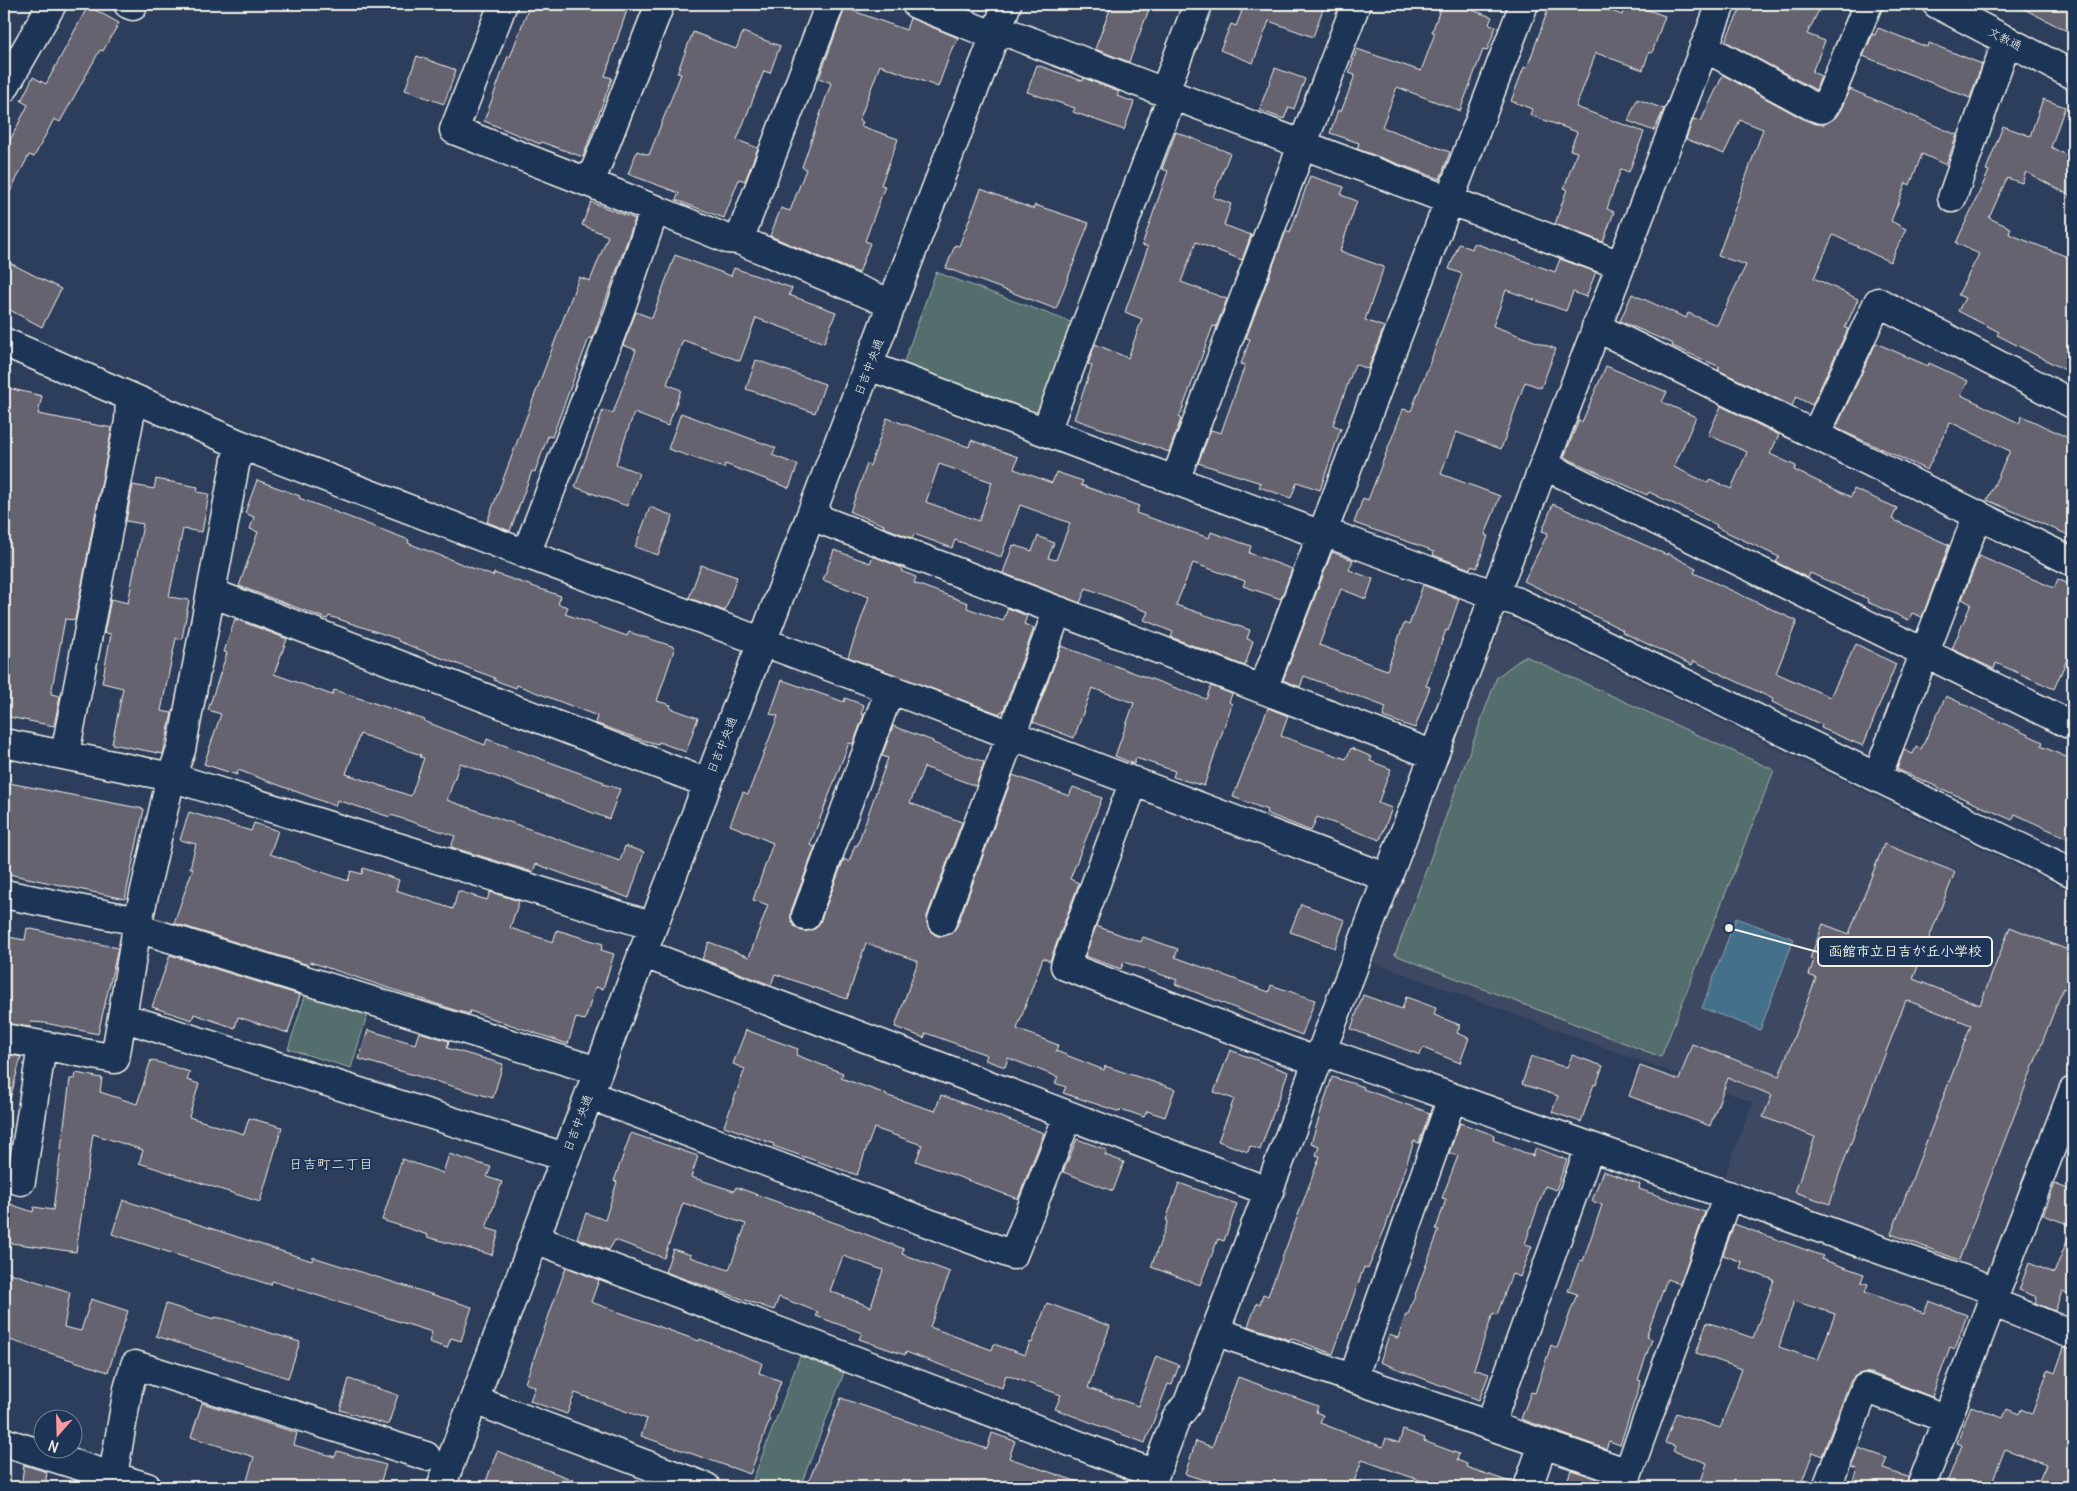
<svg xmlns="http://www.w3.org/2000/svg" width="2077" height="1491" font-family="Delius,'Klee One',sans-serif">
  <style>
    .built { fill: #3d4962 }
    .green { fill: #536e6c; stroke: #a4b0aa }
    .water { fill: #456f8b; stroke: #8ba3b0 }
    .building { fill: #666470; stroke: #f4f1e8; fill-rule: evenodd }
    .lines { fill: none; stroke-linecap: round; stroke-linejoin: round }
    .minor-casing { stroke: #f4f1e8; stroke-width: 31 }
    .minor { stroke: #1d3557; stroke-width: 28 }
    .labels { text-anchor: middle; stroke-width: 4; stroke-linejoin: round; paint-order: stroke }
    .street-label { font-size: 12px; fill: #f4f1e8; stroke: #1d3557 }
    .neighbourhood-label { font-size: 14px; fill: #f4f1e8; stroke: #1d3557 }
    .leader { fill: none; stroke: #f4f1e8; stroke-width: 2 }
    .callout-dot { fill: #f4f1e8; stroke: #1d3557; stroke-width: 2 }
    .callout { fill: #1d3557; stroke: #f4f1e8; stroke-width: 2 }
    .callout-label { font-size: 14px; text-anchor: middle; font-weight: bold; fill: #f4f1e8 }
  </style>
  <rect width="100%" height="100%" fill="#2c3e5c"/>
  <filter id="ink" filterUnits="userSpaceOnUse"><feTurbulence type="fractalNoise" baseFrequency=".02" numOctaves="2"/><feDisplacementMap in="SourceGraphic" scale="10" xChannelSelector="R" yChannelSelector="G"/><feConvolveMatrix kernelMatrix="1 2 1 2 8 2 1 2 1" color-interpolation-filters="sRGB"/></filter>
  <g filter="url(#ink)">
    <!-- built -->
    <path class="built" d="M1507 617 2073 893V1060L1993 1271 1986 1275 1724 1177 1753 1102 1372 962 1500 623Z"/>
    <!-- green -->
    <path class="green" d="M936 272 1073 323 1040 409 1034 414 902 367Z
      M1525 656 1774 770 1661 1057 1395 955 1497 677Z
      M307 990 369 1009 351 1068 288 1049Z
      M800 1356 844 1373 800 1487H757L751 1485Z"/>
    <!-- water -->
    <path class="water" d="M1736 918 1794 939 1760 1030 1702 1008Z"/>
    <!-- building -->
    <path class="building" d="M530 4H629L605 76 612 78 583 157 541 142 540 144 484 121 508 56 510 57Z
      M1112 4H1151L1129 62 1095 49Z
      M1229 4H1310L1323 9 1313 37 1269 21 1253 63 1220 50 1231 24 1236 26 1242 11 1228 6Z
      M1442 4H1455L1492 17 1489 24 1496 26 1487 51 1483 50 1460 111 1397 87 1382 127 1450 152 1440 179 1357 149 1359 143 1330 133 1338 110 1341 112 1355 75 1349 73 1357 49 1421 71 1435 33 1432 32Z
      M1550 4H1593L1622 15 1626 4H1631L1665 16 1652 53 1649 52 1643 70 1596 53 1576 107 1644 132 1629 172 1621 169 1607 209 1614 212 1603 242 1555 224 1567 189 1564 188 1577 152 1570 150 1577 132 1530 115 1532 109 1511 101 1524 67 1527 68Z
      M1743 4H1822L1807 34 1825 41 1812 72 1821 76 1816 90 1725 41Z
      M2014 4H2073V33L2065 30Z
      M88 6 119 23 103 51 100 50 60 122 54 119 34 157 29 155 4 203V152L28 105 21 101 33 77 46 84Z
      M845 8 906 30 910 18 958 38 955 46H953L938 87 880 65 859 121 863 122 861 126 898 139 881 185 885 186 865 241 870 243 859 273 770 236 781 208 790 211 806 169 802 167 831 83 819 78Z
      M1878 28 1927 47 1929 43 1982 64 1970 98 1863 56 1873 34 1875 35Z
      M693 32 736 49 743 32 780 46 770 73 764 71 737 140 758 148 745 181 739 179 724 218 676 200 679 193 628 174 637 151 649 155 681 74 677 73Z
      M417 56 456 70 444 104 405 90Z
      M1037 65 1083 81 1084 78 1119 92 1117 96 1134 102 1124 130 1073 112 1075 108 1027 92Z
      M1275 68 1305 79 1294 109 1289 107 1284 119 1259 110Z
      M1723 75 1805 120 1816 124H1824L1835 118 1841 109 1850 89 1957 135 1946 165 1922 154 1910 185 1906 183 1891 221 1906 229 1890 262 1833 235 1814 278 1858 299 1845 328 1848 329 1812 405 1796 397 1792 406 1718 370 1720 367 1672 346 1673 344 1620 321 1632 294 1686 318 1688 313 1717 325 1746 265 1718 256 1763 129 1740 120 1724 154 1686 139 1693 119 1701 121Z
      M1637 99 1664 109 1654 131 1628 121Z
      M2043 99 2065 107 2051 147 2073 159V197L2026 172 2022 183 2007 178 1989 218 2011 228 2009 234 2073 259V374L1997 335 1999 332 1958 311 1965 298 1958 295 1979 254 1956 243 1989 171 1986 170 2003 126 2030 136Z
      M1176 132 1230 153 1213 197 1231 204 1224 225 1251 235 1242 260 1196 242 1181 282 1227 299 1216 327 1213 326 1179 418 1181 419 1169 452 1074 419 1092 366 1088 364 1095 344 1128 358 1142 319 1125 312 1148 247 1142 245 1168 171 1162 169Z
      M1310 176 1344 187 1341 195 1357 201 1340 251 1384 267 1365 320 1384 327 1368 369 1355 364 1333 425 1341 428 1320 490 1297 482 1291 498 1259 487 1261 483 1198 463 1211 430 1221 433 1245 365 1241 364 1250 339 1246 338 1286 231 1290 233Z
      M981 189 1033 209 1035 205 1089 223 1056 309 946 268 955 245 959 246Z
      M591 202 635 219 592 339 589 338 552 437 548 436 535 472 532 471 510 531 487 522 579 277 590 281 608 236 582 225Z
      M1474 243 1555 272 1560 259 1596 272 1586 297 1573 292 1566 311 1506 290 1493 326 1556 349 1541 388 1525 382 1501 449 1456 432 1441 474 1500 496 1485 535 1488 536 1477 568 1471 566 1470 569 1433 555 1434 552 1428 550 1429 549 1354 523 1363 498 1368 500 1403 409 1411 411 1434 352 1462 274 1449 269 1459 244 1472 249Z
      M675 255 731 276 734 268 792 288 789 295 836 312 824 343 756 318 740 361 683 340 667 384 681 390 668 426 634 413 616 464 639 473 627 506 575 487 603 410 613 413 636 350 623 345 636 312 652 318Z
      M4 260 61 289 42 327 4 307Z
      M1876 343 1928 366 1929 363 1968 381 1961 395 2019 423 2022 416 2073 440V537L1987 500 2010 451 1950 422 1927 470 1836 428Z
      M756 360 825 384 815 413 746 389Z
      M1606 366 1667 392 1662 402 1696 417 1674 467 1708 483 1710 479 1731 489 1747 452 1708 435 1721 406 1779 435 1770 454 1796 466 1794 470 1851 497 1854 489 1897 508 1892 519 1949 545 1922 617 1912 613 1909 620 1867 602 1868 599 1810 573 1808 578 1776 562 1779 557 1716 527 1717 525 1649 492 1647 495 1564 457 1579 420 1582 422Z
      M4 387 42 396 38 414 112 428 75 620 65 619 51 694 60 696 54 726 4 716Z
      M681 413 776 448 772 455 798 465 789 488 725 464 724 468 668 449Z
      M887 418 969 447 971 440 1018 457 1014 469 1052 483 1056 472 1083 481 1081 485 1139 506 1136 513 1209 538 1211 532 1251 546 1249 553 1292 569 1281 599 1243 586 1245 581 1193 563 1176 605 1250 630 1247 639 1253 641 1245 666 1171 637 1173 632 1144 620 1148 612 1086 588 1080 603 1003 573 1013 545 1032 551 1038 536 1054 543 1048 558 1056 560 1070 523 1020 505 1001 557 955 540 952 548 914 534 912 538 883 527 884 525 850 512 867 464 870 466ZM939 464 992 482 979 521 926 502Z
      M156 479 198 487 197 492 209 494 202 532 183 529 169 597 189 600 182 639 176 638 161 711 172 713 163 754 112 744 123 688 102 683 111 634 104 633 111 599 128 603 143 524 126 521 133 485 154 489Z
      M257 480 300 496 299 498 409 540 408 543 493 576 494 573 561 596 558 604 568 607 565 614 627 636 629 632 675 647 657 701 671 705 670 708 698 718 686 752 659 742 658 744 642 740 595 723 597 716 517 685 516 688 494 680 495 678 428 653 398 641V639L329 616 327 619 239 586 258 532 250 529 254 517 245 513Z
      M1553 504 1667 555V553L1696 568 1694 573 1797 621 1776 673 1830 697 1856 644 1896 664 1863 746 1821 728 1822 725 1772 702 1773 699 1694 661 1692 665 1622 632 1623 630 1524 581 1548 533 1542 531Z
      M650 507 673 516 658 555 635 547Z
      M834 550 870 563 873 556 902 568 901 571 916 577 914 583 968 603 967 608 1003 621 1008 608 1027 616 1024 624 1034 628 1003 712 1001 711 1000 714 989 710 848 657 869 597 823 580Z
      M1332 552 1353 560 1349 570 1373 579 1366 599 1341 589 1319 645 1387 670 1404 623 1409 625 1423 585 1459 599 1448 631 1446 630 1426 686 1430 687 1415 728 1383 717 1386 707 1304 676 1300 687 1283 680Z
      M1979 556 2054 588 2058 579 2073 586V646L2054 689 1996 663 1994 669 1952 649 1971 604 1962 599Z
      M701 565 737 577 725 611 689 598Z
      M235 619 287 639 274 674 332 695 334 690 389 708 425 720 424 721 485 745 487 739 604 782 603 784 620 789 609 819 460 763 447 800 620 861 625 846 644 852 629 898 536 864 533 872 451 847 455 836 391 815 390 817 337 800 335 806 238 770 237 775 204 764 221 714 208 710 227 653 224 652ZM360 734 421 755 420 757 424 758 411 796 346 774Z
      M1061 646 1206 699 1211 686 1232 694 1229 702 1232 704 1204 786 1173 777 1175 771 1136 758 1134 764 1115 756 1134 703 1092 688 1074 738 1033 722Z
      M782 680 844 702 845 698 864 705 861 714 864 715 853 744 849 743 810 845 815 847 791 911V919L794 926 801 931H809L816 928 820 922 844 859 849 862 855 845 857 846 888 758 882 756 893 726 933 741V743L984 762 976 786 924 767 910 803 962 822 927 916V923L930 931 937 936H944L952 933 957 926 1013 775 1069 796 1073 787 1102 798 1070 879 1079 883 1050 961 1043 958 1017 1029 1058 1045 1056 1051 1104 1070 1105 1066 1175 1089 1165 1117 1147 1111 1144 1117 1121 1109 1120 1112 1063 1093 1066 1087 1055 1083 1058 1077 1008 1058 1005 1067 985 1060 987 1055 926 1033 924 1038 895 1027 918 961 866 943 847 999 775 974 771 985 702 959 709 942 749 957 768 905 753 900 773 843 730 825 743 792 748 794 778 716 770 714Z
      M1946 696 2043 742 2041 746 2073 760V841L2015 814 2012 820 1897 769 1904 750 1913 754 1916 747 1921 749Z
      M1268 708 1288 716 1281 736 1346 759 1351 748 1372 757 1370 761 1391 769 1378 803 1392 808 1380 840 1317 817 1311 831 1266 813 1267 810 1233 797Z
      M4 782 144 809 125 899 4 873Z
      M189 812 251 831 254 823 278 831 270 854 348 881 351 871 362 874 363 868 399 880 396 890 453 909 458 891 487 900 490 892 519 901 510 928 553 942 557 930 603 944 601 950 614 954 603 989 595 987 585 1020 576 1018 568 1044 470 1011 469 1014 458 1011 310 962 309 965 174 923 193 868H190L196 844 180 840Z
      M1884 844 1955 872 1913 979 1980 1005 2010 927 2073 952V992L2063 988 1959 1260 1891 1234 1971 1025 1906 1000 1839 1174 1830 1204 1795 1192 1815 1137 1763 1117 1772 1095 1728 1078 1710 1126 1629 1096 1640 1066 1679 1080 1692 1044 1779 1076 1816 978 1809 975 1814 960 1810 959 1823 924 1849 934Z
      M1301 904 1345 920 1335 948 1290 932Z
      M1096 926 1141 942 1143 937 1178 949 1175 957 1269 992 1271 985 1315 1000 1302 1035 1175 984 1177 980 1124 962 1121 969 1085 956Z
      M27 928 118 948 98 1034 45 1023 31 1022 30 1027 4 1023V958L8 937 25 940Z
      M170 955 300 995 288 1033 238 1017 235 1028 194 1014 192 1020 152 1007Z
      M1363 995 1402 1009 1406 997 1436 1008 1434 1015 1460 1025 1457 1033 1469 1038 1460 1063 1423 1048 1420 1055 1351 1029Z
      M368 1030 415 1044 419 1032 449 1041 447 1048 503 1064 493 1098 359 1059Z
      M746 1030 798 1049 796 1055 843 1073 841 1078 886 1094 885 1095 935 1111 941 1095 1044 1133 1018 1199 916 1161 922 1145 874 1128 857 1175 773 1146 774 1144 724 1126 745 1069 733 1064Z
      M1230 1050 1288 1072 1260 1150 1250 1146 1248 1152 1218 1141 1234 1099 1214 1092Z
      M4 1054 21 1057 10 1099 4 1098Z
      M1572 1055 1603 1066 1596 1085 1594 1084 1581 1122 1552 1112 1558 1096 1522 1084 1531 1056 1567 1068Z
      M151 1060 190 1072 187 1080 199 1084 189 1117 244 1134 249 1118 282 1127 260 1202 139 1163 143 1150 93 1134 76 1252 4 1242V1202L33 1212 34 1207 53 1210 70 1079H75L76 1073 102 1078 100 1092 137 1104Z
      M1332 1077 1364 1087 1363 1089 1430 1113 1419 1143 1414 1141 1386 1226 1368 1269 1364 1267 1333 1354 1291 1338 1290 1340 1248 1326 1257 1303 1260 1304 1263 1294 1268 1296 1320 1156 1316 1155 1319 1146 1311 1143Z
      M1460 1123 1494 1135 1493 1140 1533 1156 1536 1148 1567 1160 1556 1190 1545 1186 1525 1244 1532 1246 1520 1277 1512 1274 1497 1315 1493 1313 1474 1369 1489 1374 1479 1400 1380 1362 1389 1335 1398 1338 1406 1314H1408L1439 1230 1436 1229 1446 1199 1442 1198 1458 1156 1449 1153Z
      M631 1133 698 1156 691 1177 734 1191 736 1187 852 1229 904 1249 902 1254 950 1272 930 1327 992 1350 994 1344 1025 1355 1030 1342 1032 1343 1047 1303 1110 1326 1088 1388 1138 1406 1156 1356 1179 1365 1172 1385 1168 1384 1145 1443 1055 1409 1061 1395 1006 1375 1002 1388 906 1352 905 1355 859 1339 862 1333 816 1316 818 1312 779 1297 774 1310 665 1272 673 1249 691 1255 690 1257 729 1270 746 1224 683 1203 664 1258 615 1240 609 1250 577 1238 586 1213 605 1220 617 1182 614 1181ZM843 1256 883 1270 871 1307 830 1291Z
      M1077 1139 1107 1150 1105 1155 1124 1162 1113 1191 1063 1172Z
      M449 1154 491 1167 487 1177 502 1182 486 1228 499 1232 492 1255 427 1237 428 1235 382 1220 402 1159 443 1173Z
      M1603 1171 1640 1184 1639 1189 1705 1212 1680 1284 1667 1279 1646 1337 1652 1339 1638 1380 1641 1381 1620 1445 1609 1441 1606 1449 1521 1419 1531 1392 1535 1393 1551 1345 1557 1348 1577 1294 1568 1291 1580 1260 1583 1261 1602 1205 1592 1201Z
      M1179 1183 1237 1204 1224 1241 1218 1239 1200 1285 1151 1267 1168 1221 1166 1220Z
      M2055 1184 2073 1191V1296L2062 1292 2055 1311 2035 1303 2037 1297 2019 1290 2029 1263 2054 1273 2073 1226 2043 1215Z
      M123 1200 312 1261 313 1257 472 1307 461 1341 451 1338 447 1348 429 1342 432 1332 272 1281 271 1285 112 1234Z
      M1734 1224 1823 1256 1821 1259 1864 1274 1861 1282 1868 1284 1865 1292 1924 1313 1929 1301 1967 1315 1955 1349 1950 1347 1932 1397 1871 1373H1862L1855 1376 1850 1382 1822 1456 1813 1452 1800 1487H1699L1707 1463 1673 1451 1675 1446 1665 1443 1676 1413 1720 1428 1742 1369 1696 1353 1707 1322 1753 1338 1774 1280 1740 1268 1742 1262 1723 1255ZM1794 1301 1835 1314 1818 1360 1779 1347Z
      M566 1267 599 1280 591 1302 699 1341 700 1339 762 1363 759 1373 781 1381 768 1418 770 1419 750 1474 641 1436 647 1419 575 1393 567 1414 530 1401 535 1387 525 1383Z
      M4 1271 70 1292 64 1327 81 1331 91 1299 128 1311 108 1372 4 1338Z
      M166 1304 214 1319 215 1317 225 1319 300 1342 288 1378 156 1336Z
      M2064 1348 2073 1350V1487H2036L2046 1465 2005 1449 1990 1487H1945L1962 1445 1957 1443 1971 1406 2003 1418 2007 1409 2019 1414 2021 1409 2032 1414 2048 1370 2055 1373Z
      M1238 1377 1318 1406 1316 1412 1323 1415 1320 1423 1383 1447 1386 1438 1399 1443 1403 1430 1425 1438 1424 1441 1459 1454 1457 1460 1467 1464 1466 1467 1513 1483V1487H1423L1425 1482 1362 1460 1352 1487H1208L1210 1482 1185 1474 1196 1441 1212 1447Z
      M349 1379 398 1395 388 1425 340 1410Z
      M841 1398 987 1449 992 1433 1015 1441 1009 1458 1084 1484V1487H825L809 1481Z
      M202 1403 297 1433 294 1445 335 1457 337 1451 386 1465 379 1487H245L254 1457 191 1437Z
      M1859 1448 1887 1458 1883 1469 1908 1477 1906 1487H1851L1857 1469 1851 1467Z
      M497 1451 587 1485V1487H484Z
      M24 1465 47 1472 45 1487H21Z
      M1571 1470 1596 1478 1592 1487H1565Z"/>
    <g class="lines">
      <defs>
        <path id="minor" d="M128 4 133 6
          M503 4 454 130 590 183 728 239 739 240 892 304
          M916 4 995 36
          M1937 4 2073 75
          M998 29 1620 265
          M1704 47 1812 106 1821 109 1825 106 1828 101 1868 4
          M4 88 52 4
          M1164 93 1198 4
          M590 183 660 4
          M1952 198 2007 40
          M739 240 830 4
          M1596 327 2073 562
          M4 342 239 444 526 554 890 689 1388 878
          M869 366 1311 531 1335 536 1495 595 1518 602 2073 873
          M1046 431 1172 96
          M1816 434 1878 302 2073 404
          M1544 465 2073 726
          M1175 480 1356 4
          M811 516 1434 755
          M526 554 619 313 655 209
          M212 593 707 783
          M1263 689 1524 4
          M4 743 171 777 653 926
          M65 754 129 421 130 398
          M1877 777 1978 514
          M1134 781 1065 966 1318 1062
          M4 894 138 921
          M806 916 890 689
          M942 921 1053 623 1060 611
          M137 928 598 1071
          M642 953 1270 1192
          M122 1017 565 1157
          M4 1038 115 1059 138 921 171 777 181 750 239 444
          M1322 1051 1996 1291
          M589 1095 1013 1255 1068 1116
          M4 1176 21 1181 42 1046
          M535 1239 1155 1474
          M1992 1302 2073 1335
          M1217 1329 1232 1337 1628 1473 1728 1195
          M1353 1378 1452 1098
          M474 1400 706 1487
          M1490 1425 1590 1147
          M4 1442 147 1487
          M111 1487 128 1389 135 1365 426 1456
          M441 1487 653 926 1007 4
          M1150 1487 1176 1419 1188 1403 1544 465 1721 4
          M1528 1487 1543 1444
          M1827 1487 1865 1388 1947 1419
          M1921 1487 2073 1091"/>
      </defs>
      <!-- minor casing -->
      <use href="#minor" class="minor-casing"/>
      <!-- minor -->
      <use href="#minor" class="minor"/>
    </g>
  </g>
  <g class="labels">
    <!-- street labels -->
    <g class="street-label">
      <text transform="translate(2005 39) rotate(27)" y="4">文教通</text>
      <text transform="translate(869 367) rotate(-69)" y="4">日吉中央通</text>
      <text transform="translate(722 745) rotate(-68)" y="4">日吉中央通</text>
      <text transform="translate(578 1123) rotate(-69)" y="4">日吉中央通</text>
    </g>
    <!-- neighbourhood labels -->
    <g class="neighbourhood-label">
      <text x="331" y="1169">日吉町二丁目</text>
    </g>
  </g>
  <!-- callouts -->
  <path class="leader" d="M1729 928L1818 952"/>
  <circle class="callout-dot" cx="1729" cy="928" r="5"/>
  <rect class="callout" x="1818" y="937" width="174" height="29" rx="5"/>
  <g class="callout-label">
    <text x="1905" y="956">函館市立日吉が丘小学校</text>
  </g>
  <!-- margin -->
  <rect width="2077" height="1491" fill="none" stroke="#1d3557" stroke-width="20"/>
  <rect x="10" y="10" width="2057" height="1471" fill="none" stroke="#f4f1e8" stroke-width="2" filter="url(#ink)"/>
  <!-- north arrow -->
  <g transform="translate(58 1434) rotate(200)"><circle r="24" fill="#1d3557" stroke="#738091"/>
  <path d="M0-4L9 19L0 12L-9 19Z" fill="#ff9aa2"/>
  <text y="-8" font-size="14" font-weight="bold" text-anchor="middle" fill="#f4f1e8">N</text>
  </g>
</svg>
